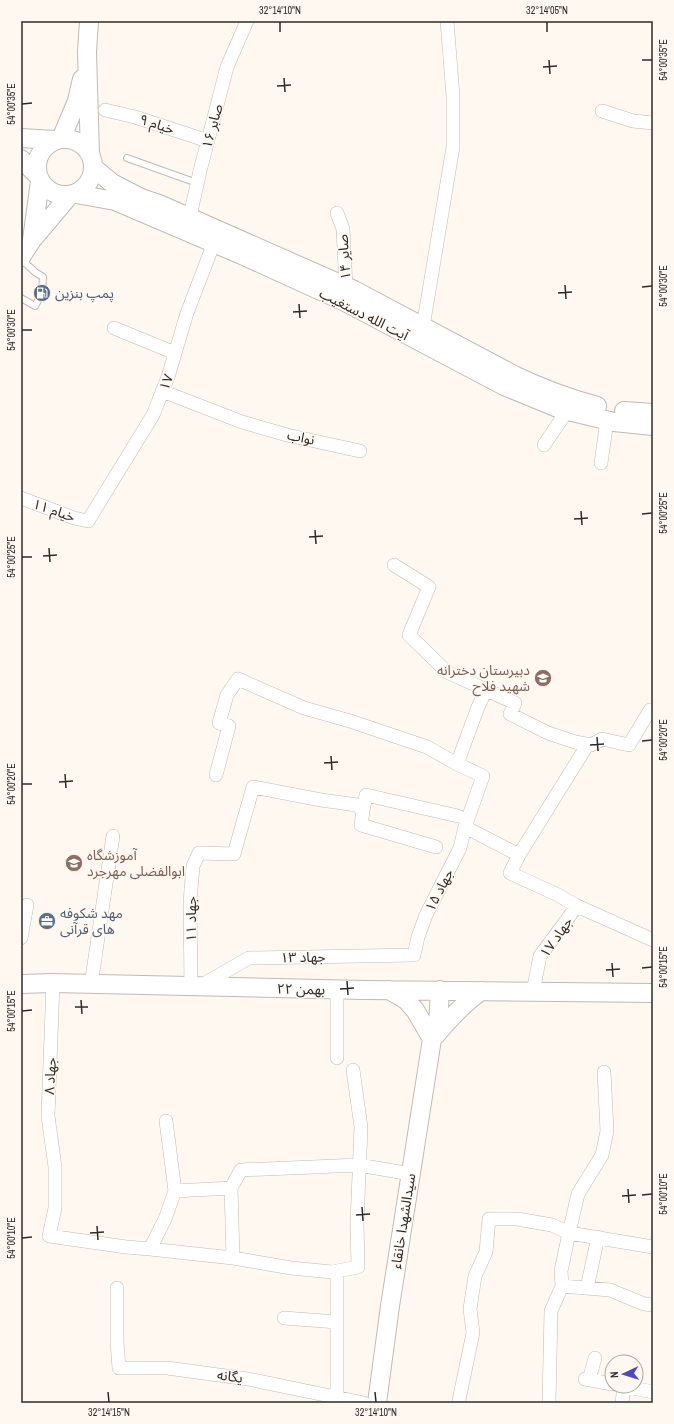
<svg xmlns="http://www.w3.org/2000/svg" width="674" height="1424" font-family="'Archivo Narrow','Noto Sans Arabic',sans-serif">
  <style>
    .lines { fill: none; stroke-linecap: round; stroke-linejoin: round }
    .lane-casing { stroke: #c0bab3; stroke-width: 8 }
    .street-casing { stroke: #c0bab3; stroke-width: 14 }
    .secondary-casing { stroke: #c0bab3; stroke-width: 20 }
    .lane { stroke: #fff; stroke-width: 6 }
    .street { stroke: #fff; stroke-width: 13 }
    .secondary { stroke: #fff; stroke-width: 18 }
    .ticks { fill: none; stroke: #2d2a28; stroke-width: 1.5 }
    .labels { text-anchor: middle; stroke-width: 3; stroke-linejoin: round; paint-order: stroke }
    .street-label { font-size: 14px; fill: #2d2a28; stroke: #fff8f1 }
    .service-label { font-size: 14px; fill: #4e5e75; stroke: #fff8f1; text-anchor: start }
    .education-label { font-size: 14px; fill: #785e54; stroke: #fff8f1; text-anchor: end }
    .neatline { fill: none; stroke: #2d2a28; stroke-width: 1.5 }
    .ticks-label { font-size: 10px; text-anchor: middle; fill: #2d2a28 }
  </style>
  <rect width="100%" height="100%" fill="#fff8f1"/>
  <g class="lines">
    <defs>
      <path id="lane" d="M127 158 197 183
        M21 298 35 306 42 293 43 277 35 272 21 259"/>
      <path id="street" d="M105 110 135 117 208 141
        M602 111 633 121 653 123
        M337 213 343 229 346 286 344 293
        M188 225 200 171 227 67 247 21
        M114 328 175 353
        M420 334 423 327 453 147V96L447 21
        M162 391 242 422 287 435 360 451
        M544 445 567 411
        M601 463 607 420
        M21 498 74 518 88 521 153 415 168 377 187 313 217 235
        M394 565 429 587 409 635 447 672 515 703 510 714 548 733 575 742 591 745 602 739 629 745 650 710H653
        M486 690 478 707 457 764 483 776 465 827 519 855 588 744
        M216 775 229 726 219 723 227 695 238 679 304 708 350 721 427 747 457 764
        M363 811 366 795 458 816
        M519 855 510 873 558 895 577 906 653 940
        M21 938 27 905
        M53 983 48 1116 55 1167V1208L49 1236 126 1247 150 1249 165 1219 175 1191 166 1121
        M91 985 113 836
        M191 986 190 902 193 866 199 853 234 854 253 787 321 800 357 805 363 811 361 825 436 847
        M200 986 249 958 414 955 418 937 426 915 460 848 465 827
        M533 992 540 956 577 906
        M337 1058V989
        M604 1072 607 1131 602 1155 578 1194 569 1233 653 1247
        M175 1191 231 1188
        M150 1249 233 1258 231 1188 241 1170 359 1165 411 1174
        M233 1258 291 1268 332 1272 358 1267 357 1223 361 1127 353 1070
        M337 1271V1398
        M562 1286 610 1290 644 1304 653 1305
        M117 1288V1342L119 1368H167L248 1379 364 1403
        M587 1288 598 1237
        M284 1318 337 1322
        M585 1379 612 1384
        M589 1380 595 1358
        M622 1386 653 1392
        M459 1403V1400L473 1333 470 1309 475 1276 486 1252 489 1219H517L552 1225 569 1233 561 1271 562 1286 551 1311 549 1403
        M622 1403 624 1386"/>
      <path id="secondary" d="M89 21 87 52 90 154
        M21 138 55 140
        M37 167a28 28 0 1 1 56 0a28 28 0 1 1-56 0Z
        M61 139 77 101 82 79
        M21 159 38 176
        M94 168 112 183 141 198 159 204 354 290 514 375C541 388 568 398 597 406
        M40 181 32 240 70 195
        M76 194 115 201 244 256 345 302 504 386 560 409 614 422 653 426
        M21 257 32 240
        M624 411 653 413
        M21 984 53 983 365 990 653 993
        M389 990 406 1000 415 1010 432 1039
        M435 1036C449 1019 463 1004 481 991
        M377 1403 390 1306 432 1039 438 1025 440 990"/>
    </defs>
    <!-- lane casing -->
    <use href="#lane" class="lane-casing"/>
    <!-- street casing -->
    <use href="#street" class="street-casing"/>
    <!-- secondary casing -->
    <use href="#secondary" class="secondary-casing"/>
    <!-- lane -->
    <use href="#lane" class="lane"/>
    <!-- street -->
    <use href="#street" class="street"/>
    <!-- secondary -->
    <use href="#secondary" class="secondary"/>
  </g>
  <!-- ticks -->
  <path class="ticks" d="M280 22V32M547 22V32M549 60 550 74M642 60H652M543 67 557 66M284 78 285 92M277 86 291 85M22 104 32 103M565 285 566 299M642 287 652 286M558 293 572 292M299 304 300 318M293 312 307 311M22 330H32M581 511 582 525M642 514 652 513M574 519 588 518M315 530 316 544M309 537 323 536M49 548 50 562M43 556 57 555M22 557H32M597 737 598 751M642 741 652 740M590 745 604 744M331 756 332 770M324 763 338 762M65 774 66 788M59 782 73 781M22 784H32M612 963 613 977M642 968 652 967M606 970 620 969M347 981 348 995M340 989 354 988M81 1000 82 1014M75 1007H88M22 1011 32 1010M628 1189 629 1203M642 1195 652 1194M622 1196 636 1195M362 1207 363 1221M356 1215 370 1214M97 1226 98 1240M90 1233 104 1232M22 1238 32 1237M108 1392 109 1402M375 1392 376 1402"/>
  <!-- icons -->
  <defs>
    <symbol id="fuel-disc" viewBox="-11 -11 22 22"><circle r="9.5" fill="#5c6f8a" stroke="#fff8f1"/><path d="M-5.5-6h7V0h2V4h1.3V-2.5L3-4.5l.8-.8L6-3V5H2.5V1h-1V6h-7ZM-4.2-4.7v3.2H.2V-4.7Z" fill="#fff"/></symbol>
    <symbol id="school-disc" viewBox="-11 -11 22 22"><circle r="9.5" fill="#8d6e63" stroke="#fff8f1"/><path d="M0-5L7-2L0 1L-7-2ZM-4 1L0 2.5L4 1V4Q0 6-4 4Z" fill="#fff"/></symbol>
    <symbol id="office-disc" viewBox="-11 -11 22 22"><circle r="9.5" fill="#5c6f8a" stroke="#fff8f1"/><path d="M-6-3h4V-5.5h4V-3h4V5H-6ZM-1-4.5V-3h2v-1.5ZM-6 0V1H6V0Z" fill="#fff"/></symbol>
  </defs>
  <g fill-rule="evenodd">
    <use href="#fuel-disc" x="32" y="283" width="20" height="20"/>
    <use href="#school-disc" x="533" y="668" width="20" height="20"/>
    <use href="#school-disc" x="64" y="853" width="20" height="20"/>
    <use href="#office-disc" x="37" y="911" width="20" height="20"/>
  </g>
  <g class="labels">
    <!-- street labels -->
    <g class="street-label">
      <text transform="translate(157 124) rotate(18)" y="5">خیام ۹</text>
      <text transform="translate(212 126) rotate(-75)" y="5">صابر ۱۶</text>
      <text transform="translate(344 257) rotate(-94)" y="5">صایر ۱۴</text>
      <text transform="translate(364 314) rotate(27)" y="5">آیت الله دستغیب</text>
      <text transform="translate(166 382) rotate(-70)" y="5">۱۷</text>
      <text transform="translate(301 437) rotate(12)" y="5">نواب</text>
      <text transform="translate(54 510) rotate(19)" y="5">خیام ۱۱</text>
      <text transform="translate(439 890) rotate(-63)" y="5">جهاد ۱۵</text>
      <text transform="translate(191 919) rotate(-90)" y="5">جهاد ۱۱</text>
      <text transform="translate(556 937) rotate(-55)" y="5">جهاد ۱۷</text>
      <text transform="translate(303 957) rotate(-1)" y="5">جهاد ۱۳</text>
      <text transform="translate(301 989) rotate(1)" y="5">۲۲ بهمن</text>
      <text transform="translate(50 1076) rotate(-87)" y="5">جهاد ۸</text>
      <text transform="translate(403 1221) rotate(-81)" y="5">سیدالشهدا خانقاء</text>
      <text transform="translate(230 1376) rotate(8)" y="5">یگانه</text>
    </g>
    <!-- service labels -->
    <g class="service-label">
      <text x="55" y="298">پمپ بنزین</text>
      <text x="60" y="918">مهد شکوفه<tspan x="60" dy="16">های قرآنی</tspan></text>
    </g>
    <!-- education labels -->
    <g class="education-label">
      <text x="530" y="675">دبیرستان دخترانه<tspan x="530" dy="16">شهید فلاح</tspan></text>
      <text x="87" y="860" text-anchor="start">آموزشگاه<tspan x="87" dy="16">ابوالفضلی مهرجرد</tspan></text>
    </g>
  </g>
  <!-- border -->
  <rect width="674" height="1424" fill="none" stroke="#fff8f1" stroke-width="44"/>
  <!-- north arrow -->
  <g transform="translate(624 1374) rotate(266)"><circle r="19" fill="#fff8f1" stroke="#aba6a1"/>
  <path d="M0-3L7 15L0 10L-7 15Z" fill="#4f47be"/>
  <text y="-6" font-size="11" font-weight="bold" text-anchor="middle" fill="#2d2a28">N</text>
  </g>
  <rect x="22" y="22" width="630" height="1380" class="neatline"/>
  <g class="ticks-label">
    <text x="280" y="14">32°14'10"N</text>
    <text x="547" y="14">32°14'05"N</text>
    <text transform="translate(663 60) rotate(-90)" y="4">54°00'35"E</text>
    <text transform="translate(11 104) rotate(-90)" y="4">54°00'35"E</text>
    <text transform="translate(663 286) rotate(-90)" y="4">54°00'30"E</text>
    <text transform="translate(11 330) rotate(-90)" y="4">54°00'30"E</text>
    <text transform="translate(663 513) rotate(-90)" y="4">54°00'25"E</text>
    <text transform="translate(11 557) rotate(-90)" y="4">54°00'25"E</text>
    <text transform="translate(663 740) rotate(-90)" y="4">54°00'20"E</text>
    <text transform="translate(11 784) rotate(-90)" y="4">54°00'20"E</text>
    <text transform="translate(663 967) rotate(-90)" y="4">54°00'15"E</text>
    <text transform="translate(11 1011) rotate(-90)" y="4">54°00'15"E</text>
    <text transform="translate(663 1194) rotate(-90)" y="4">54°00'10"E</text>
    <text transform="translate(11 1238) rotate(-90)" y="4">54°00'10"E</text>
    <text x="109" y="1416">32°14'15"N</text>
    <text x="376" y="1416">32°14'10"N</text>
  </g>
</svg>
